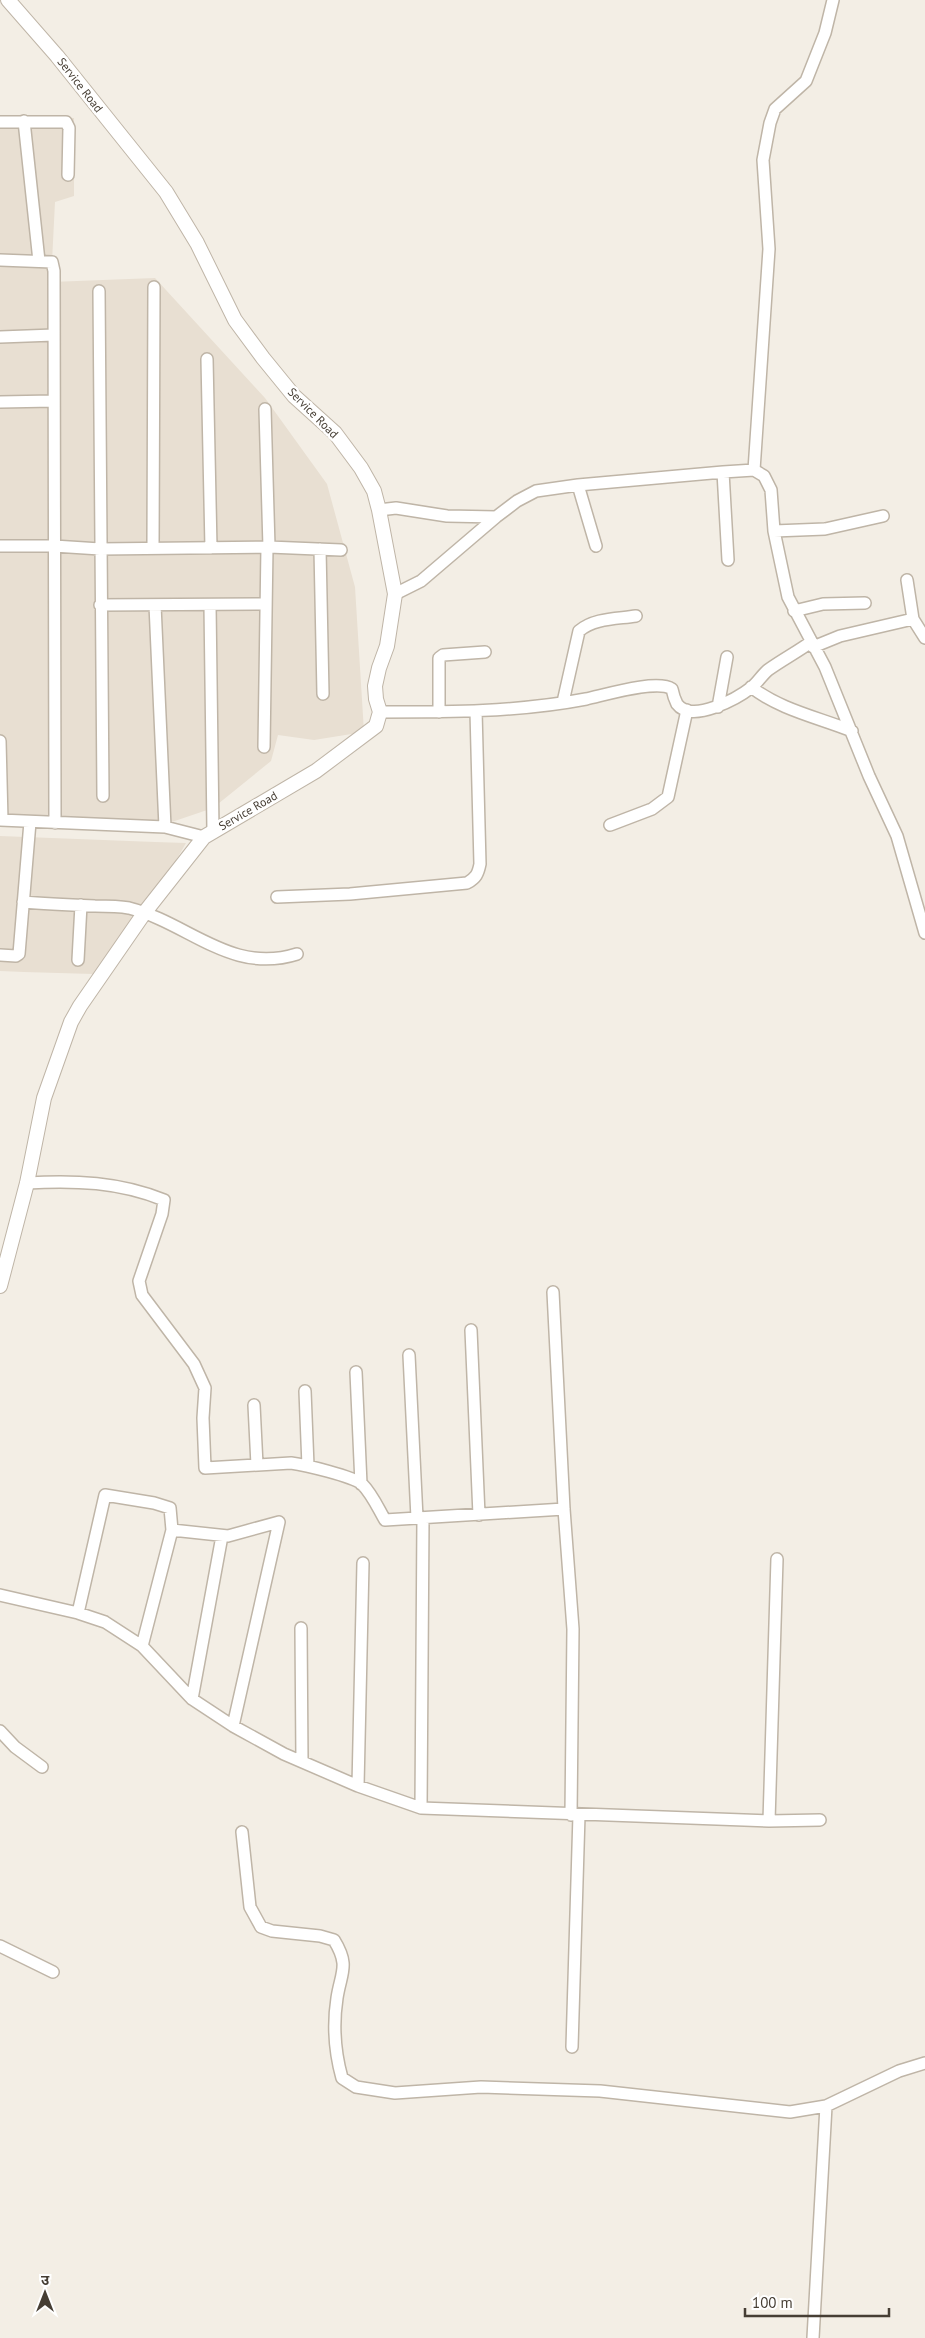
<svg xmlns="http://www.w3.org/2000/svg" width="925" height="2338" font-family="'PT Sans','Noto Sans Devanagari',sans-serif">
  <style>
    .residential { fill: #e8dfd2 }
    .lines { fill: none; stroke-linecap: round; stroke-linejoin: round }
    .minor-casing { stroke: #bfb5a7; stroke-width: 14 }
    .tertiary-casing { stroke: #bfb5a7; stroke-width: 16 }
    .minor { stroke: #fff; stroke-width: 11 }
    .tertiary { stroke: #fff; stroke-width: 14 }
    .labels { text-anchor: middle; stroke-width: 5; stroke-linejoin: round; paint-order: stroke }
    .street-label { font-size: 12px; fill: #463e34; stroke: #fff }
  </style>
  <rect width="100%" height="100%" fill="#f3eee5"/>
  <!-- residential -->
  <path class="residential" d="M74 118V196L55 202 51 282 155 278 265 398 327 484 355 587 364 732 314 740 278 735 271 761 213 808 163 825 0 827V119Z
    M0 836 155 842 186 843 143 918 93 974 24 972 0 971Z"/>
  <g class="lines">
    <defs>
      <path id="minor" d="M24 121 39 261
        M0 122H66L69 128 68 175
        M0 260 52 262 54 271 55 823
        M99 291 103 796
        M0 337 54 335
        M207 359 211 548
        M0 402 53 401
        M265 409 269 547
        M754 470 769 249 763 160 770 123 775 109 806 81 825 33 833 0
        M723 472 728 560
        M578 485 596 546
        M379 510 396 508 447 516 496 517
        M774 531 825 529 883 516
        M0 546H54L100 549 269 547 341 550
        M153 548 154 287
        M320 549 323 694
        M907 580 913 619 925 638
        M395 594 421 581 496 517 517 501 536 491 578 485 723 472 754 470 764 476 771 490 774 531 788 597 825 667 869 776 897 836 925 933
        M100 605 266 604
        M155 605 165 827
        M210 605 213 831
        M794 611 823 604 865 603
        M813 647 840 636 913 619
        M751 687C781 710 817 717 852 731
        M563 702 579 631C594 618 617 619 636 616
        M718 707 727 657
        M380 712C449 712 518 712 586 699 605 695 657 679 672 689 673 694 675 700 677 704 692 724 738 698 752 687 758 682 762 675 768 670 782 660 797 652 811 642
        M439 712V658L443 655 485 652
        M0 741 2 820
        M264 747 267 547
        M0 820 165 827 204 837
        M610 825 652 809 668 797 687 710
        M277 897 350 894 467 883C476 878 478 874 480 864L476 711
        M23 902C47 904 71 905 95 906 106 906 118 906 129 908 189 923 231 975 297 954
        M0 955 16 956 19 954 30 822
        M78 960 81 905
        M27 1183C74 1180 120 1182 164 1200L162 1214 139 1281 142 1295 194 1364 205 1388 203 1418 205 1468 291 1463C305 1465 352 1476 362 1484 372 1494 378 1508 385 1520L564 1509
        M553 1292 564 1509 573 1629 571 1815
        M471 1330 479 1515
        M409 1355 417 1518
        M356 1372 361 1484
        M305 1391 308 1466
        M254 1405 257 1465
        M172 1530 228 1536 279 1522 233 1726
        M0 1595 78 1613 105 1622 142 1646 192 1699 233 1726 284 1754 358 1786 421 1808 769 1821 820 1820
        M78 1613 105 1495 154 1503 170 1508 172 1530 142 1646
        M301 1628 302 1761
        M192 1699 222 1536
        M0 1731 15 1747 42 1767
        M358 1786 363 1563
        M421 1808 423 1518
        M769 1821 777 1559
        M242 1832 250 1907 261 1927 272 1931 320 1936 334 1940C350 1966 341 1972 337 1998 333 2024 335 2053 342 2078L356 2087 395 2093 481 2087 600 2091 790 2112 826 2106 899 2071 925 2063
        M0 1946 53 1972
        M572 2047 579 1815
        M813 2338 826 2106"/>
      <path id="tertiary" d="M0 1286 27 1183 44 1098 71 1022 80 1006 145 912 204 837 316 771 376 726 380 712 376 699 375 686 379 668 387 646 395 594 379 510 374 491 361 468 335 433 294 396 263 358 235 320 197 243 166 192 57 56 8 0"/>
    </defs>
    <!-- minor casing -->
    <use href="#minor" class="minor-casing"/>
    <!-- tertiary casing -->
    <use href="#tertiary" class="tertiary-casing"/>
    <!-- minor -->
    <use href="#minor" class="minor"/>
    <!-- tertiary -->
    <use href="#tertiary" class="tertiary"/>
  </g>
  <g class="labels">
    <!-- street labels -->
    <g class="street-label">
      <text transform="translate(80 85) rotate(52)" y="4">Service Road</text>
      <text transform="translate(313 413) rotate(45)" y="4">Service Road</text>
      <text transform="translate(248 811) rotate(-30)" y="4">Service Road</text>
    </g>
  </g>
  <!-- north arrow -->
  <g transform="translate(45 2293)" stroke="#ffffff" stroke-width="4" paint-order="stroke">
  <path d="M0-4L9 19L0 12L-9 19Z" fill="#463e34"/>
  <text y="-8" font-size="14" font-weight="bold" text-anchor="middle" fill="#463e34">उ</text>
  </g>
  <!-- scale -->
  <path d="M745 2308v8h144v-8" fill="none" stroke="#463e34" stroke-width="2.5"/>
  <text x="752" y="2308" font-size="15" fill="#463e34" stroke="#ffffff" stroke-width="4" paint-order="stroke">100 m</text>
</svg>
